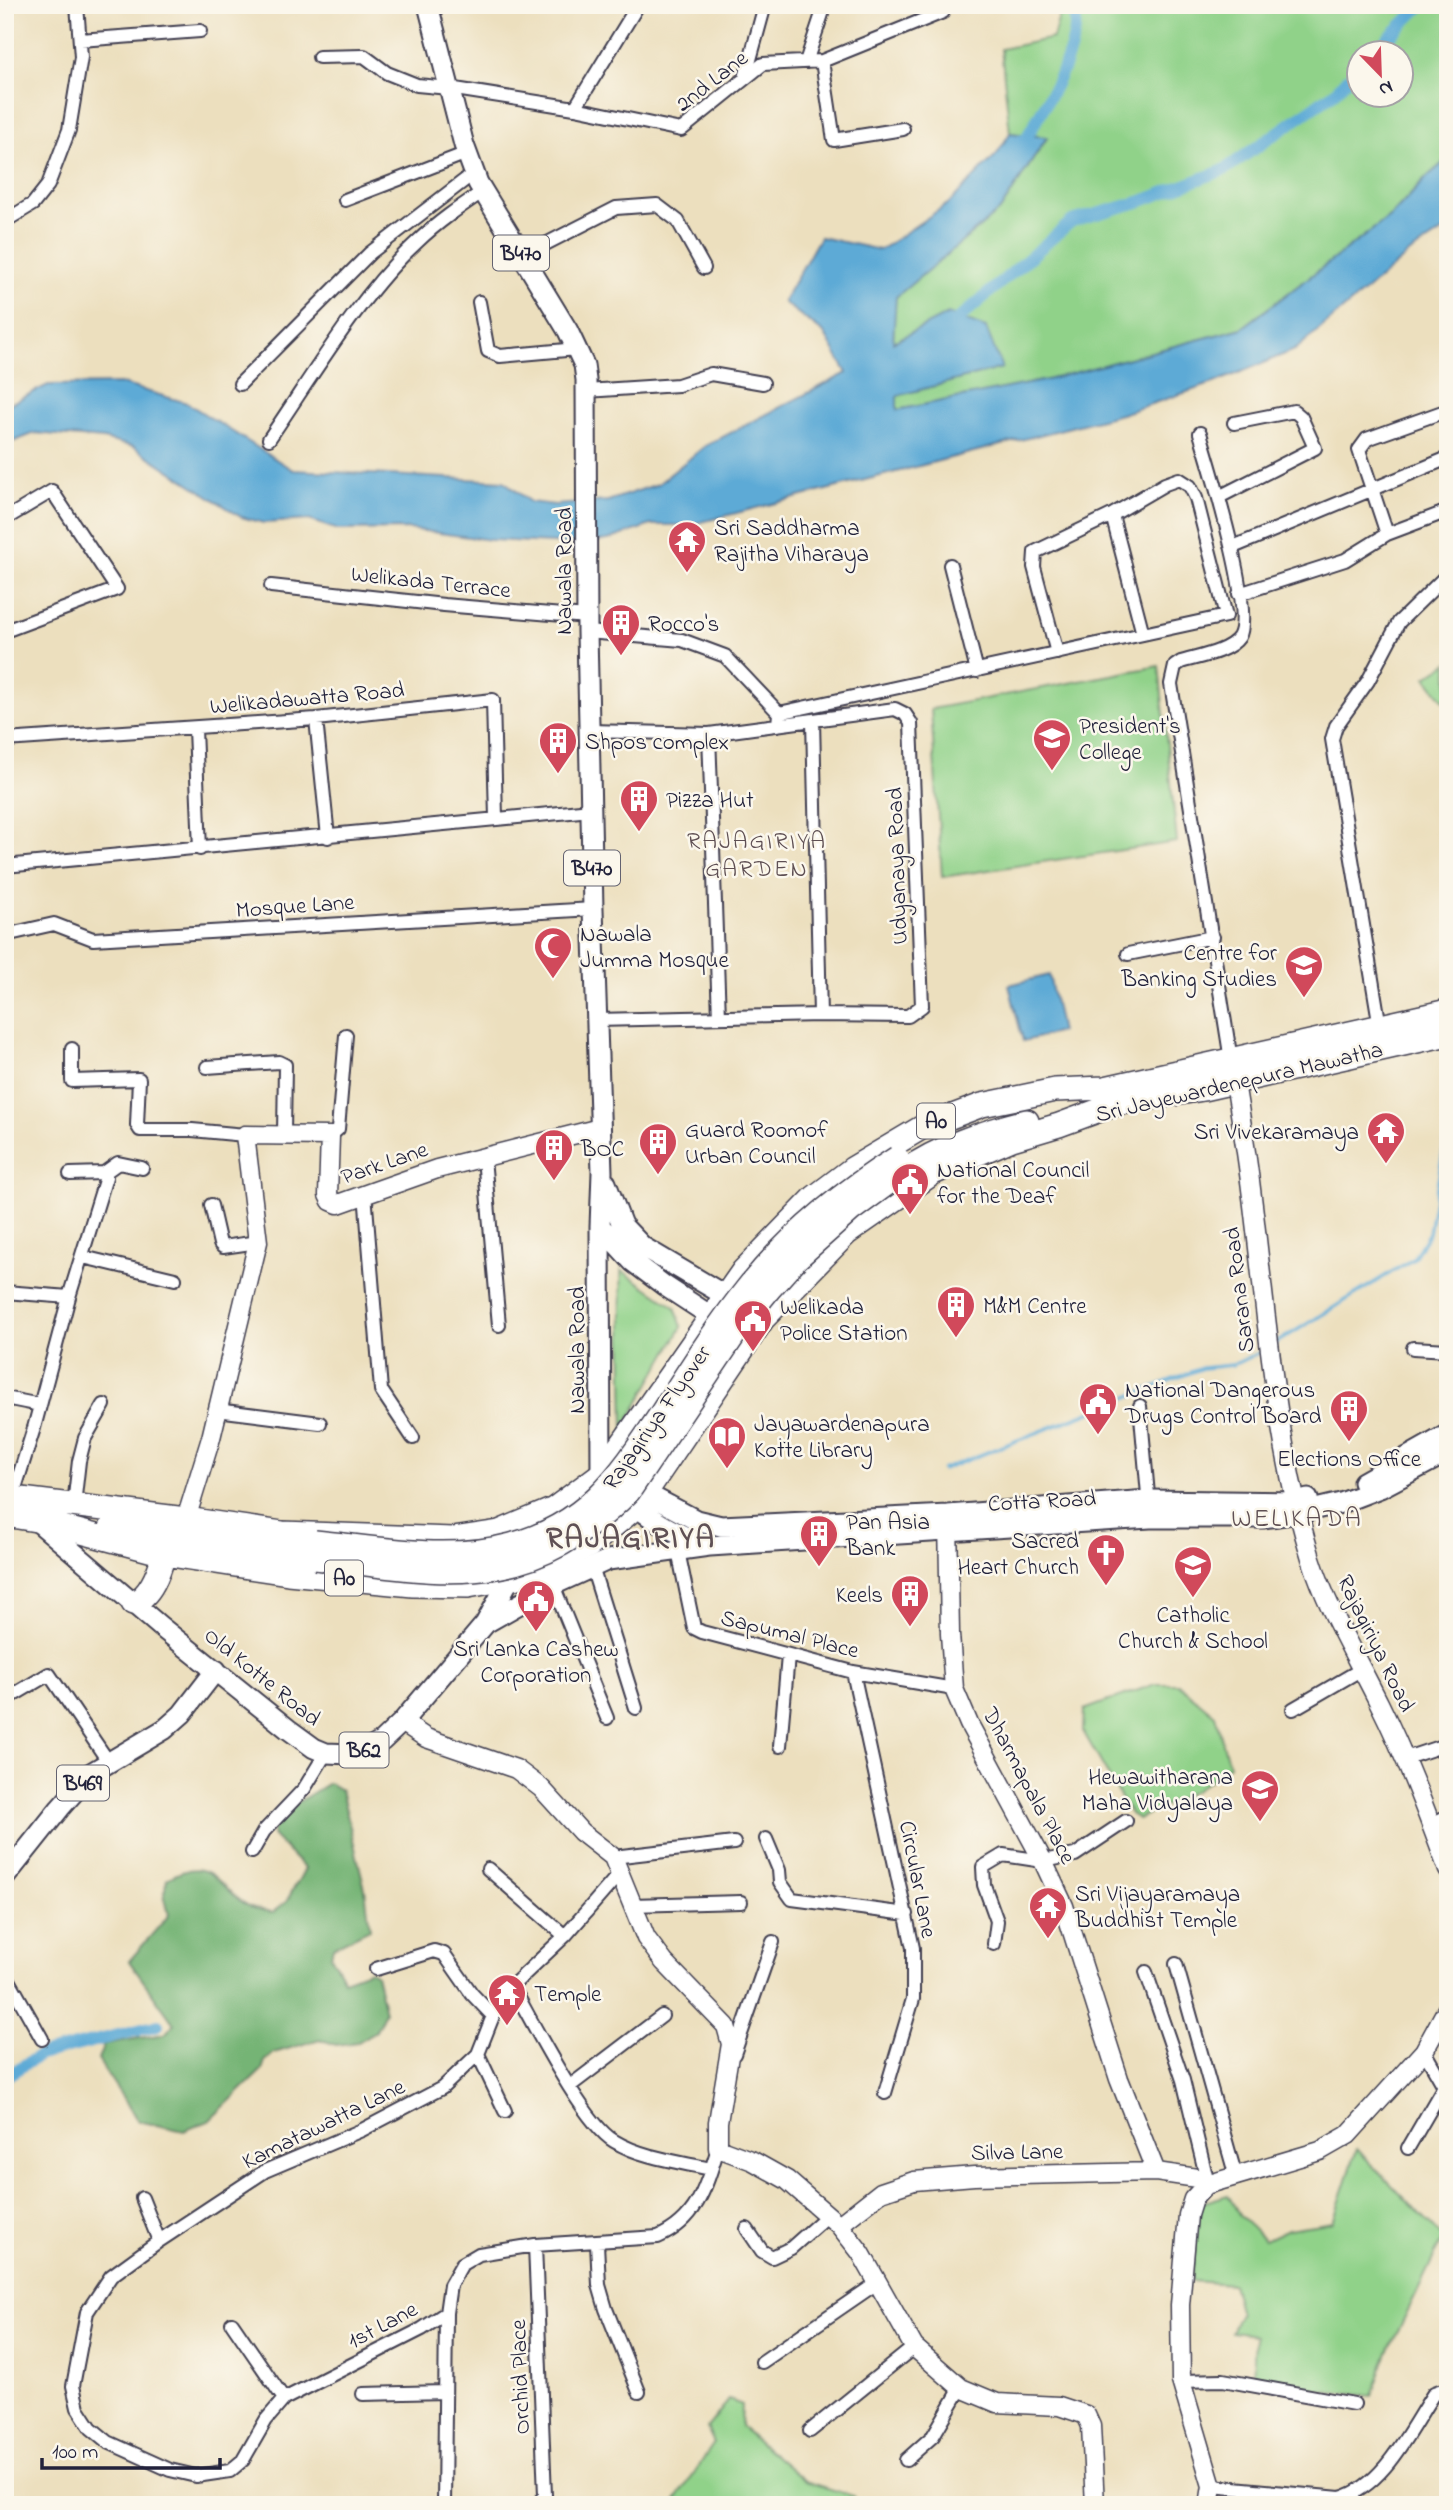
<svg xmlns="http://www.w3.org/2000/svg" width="1453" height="2510" font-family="'Indie Flower',sans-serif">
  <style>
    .green { fill: #90d289; stroke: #597a62; stroke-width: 2; fill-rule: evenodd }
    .forest { fill: #74b475; stroke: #4b6b58; stroke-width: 2 }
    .water { fill: #5daad6; stroke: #406688; stroke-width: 2 }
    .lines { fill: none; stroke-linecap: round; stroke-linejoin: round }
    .stream { stroke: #5daad6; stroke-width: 3.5 }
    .canal { stroke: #5daad6; stroke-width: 12 }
    .street-casing { stroke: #403e4f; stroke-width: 16 }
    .secondary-casing { stroke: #403e4f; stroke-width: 21 }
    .primary-casing { stroke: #403e4f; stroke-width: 23 }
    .highway-casing { stroke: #403e4f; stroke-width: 26 }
    .street { stroke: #fff; stroke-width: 12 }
    .secondary { stroke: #fff; stroke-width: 18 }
    .primary { stroke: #fff; stroke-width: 19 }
    .highway { stroke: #fff; stroke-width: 23 }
    .highway-bridge-casing { stroke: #403e4f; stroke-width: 26; stroke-linecap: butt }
    .highway-bridge { stroke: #fff; stroke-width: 23 }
    .labels { text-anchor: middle; stroke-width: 5; stroke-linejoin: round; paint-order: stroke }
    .shield { fill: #fbf7ec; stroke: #636270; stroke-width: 2 }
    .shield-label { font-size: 21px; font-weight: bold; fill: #22223b }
    .street-label { font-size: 23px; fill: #22223b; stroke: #fbf7ec }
    .poi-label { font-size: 23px; fill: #22223b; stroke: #fbf7ec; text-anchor: start }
    .neighbourhood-label { font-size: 24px; letter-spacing: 2px; fill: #5f5054; stroke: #fbf7ec }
    .quarter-label { font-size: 26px; letter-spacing: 2px; fill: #5f5054; stroke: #fbf7ec }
    .district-label { font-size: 30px; font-weight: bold; letter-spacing: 2px; fill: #5f5054; stroke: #fbf7ec }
  </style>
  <rect width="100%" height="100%" fill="#fbf7ec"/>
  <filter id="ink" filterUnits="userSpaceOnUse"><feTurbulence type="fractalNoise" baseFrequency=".0143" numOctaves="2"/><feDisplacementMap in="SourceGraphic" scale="14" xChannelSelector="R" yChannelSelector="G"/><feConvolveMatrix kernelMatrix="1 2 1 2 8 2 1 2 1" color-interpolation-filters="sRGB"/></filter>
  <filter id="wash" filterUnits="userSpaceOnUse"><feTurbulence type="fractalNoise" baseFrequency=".00686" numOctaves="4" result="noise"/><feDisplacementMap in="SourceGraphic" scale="28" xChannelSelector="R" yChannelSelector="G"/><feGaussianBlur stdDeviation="1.57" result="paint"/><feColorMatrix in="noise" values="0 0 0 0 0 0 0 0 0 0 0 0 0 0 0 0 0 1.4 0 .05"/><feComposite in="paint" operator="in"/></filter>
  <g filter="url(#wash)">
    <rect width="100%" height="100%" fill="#ecdfbe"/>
    <!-- green -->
    <path class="green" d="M1062 5H1448V159L1428 176 1392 215 1242 328 1047 380 897 410 896 396 1001 368 893 343 895 297 1001 209 1047 138 1010 133 1001 49 1053 38ZM1358 52H1400V94H1358Z
      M1448 663V698L1444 701 1426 677Z
      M1159 666 1177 842 942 877 931 709Z
      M621 1270 675 1307 682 1327 624 1428Z
      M1155 1684H1178L1215 1715 1229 1765 1196 1790 1138 1819 1130 1814 1083 1731 1084 1710Z
      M1357 2149 1443 2238 1387 2354 1372 2396 1253 2384 1255 2335 1231 2332 1240 2313 1232 2284 1191 2281 1201 2203 1228 2195 1240 2216 1265 2240 1288 2229 1333 2222Z
      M729 2400 742 2405 741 2427 805 2481 853 2496 859 2505H673L714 2443 707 2428Z"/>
    <!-- forest -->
    <path class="forest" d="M329 1783 341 1790 365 1889 370 1929 333 1947 331 1956 344 1980 370 1970 376 1974 385 2012 376 2031 358 2042 336 2045 320 2039 274 2053 265 2061 262 2070 209 2121 184 2131 138 2121 98 2060 104 2044 165 2034 174 2024 129 1961 169 1915 164 1894 167 1879C215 1851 216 1891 251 1907 258 1910 266 1911 273 1912L286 1902 305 1869 272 1835 275 1816Z"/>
    <!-- water -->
    <path class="water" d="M1010 133 1047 137 1001 209 896 297 893 342 948 314 986 328 1002 368 897 396V410L1047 380 1242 328 1392 215 1428 176 1448 159V228L1410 253 1295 350 1214 383 1121 414 690 525H651L608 540 573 544 491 540 409 529 338 530 309 520 264 523 241 517 134 447 103 439 35 433 5 445V406L48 385 122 384 187 403 293 470 504 481 530 502 555 505 608 501 658 484 705 446 847 373 824 333 783 302 820 237 880 250 949 203 997 154Z
      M1049 975 1061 1032 1023 1041 1009 985Z"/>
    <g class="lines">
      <!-- stream -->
      <path class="stream" d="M1276 1343 1413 1259 1429 1233 1448 1125
        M942 1470 1202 1368 1232 1365 1264 1351"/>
      <!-- canal -->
      <path class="canal" d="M1374 52 1422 5
        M1020 149C1040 113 1085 46 1074 5
        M948 328 1072 221 1139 202 1224 170 1334 93 1358 68
        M5 2077 40 2055 158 2025"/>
    </g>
  </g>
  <g filter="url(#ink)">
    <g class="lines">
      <defs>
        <path id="street" d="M80 40 200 31
          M319 57 364 56 387 73 417 85 449 88 575 108 681 130 763 64 822 61 943 12 937 5
          M822 61 834 140 903 129
          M806 62 825 5
          M745 78 765 5
          M575 108 638 5
          M345 200 467 153
          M5 221 33 204 48 185 69 130 81 57 77 5
          M522 256 616 208 657 205 678 221 704 268
          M479 302 488 351 500 356 577 349
          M240 384 370 253 474 173
          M586 391 678 385 711 374 763 383
          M1200 433C1210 467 1255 610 1239 637 1229 652 1197 657 1181 662L1175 666 1171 684 1231 1060
          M269 439C313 375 361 293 418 241 438 222 460 207 482 192
          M1219 497 1315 448 1301 417 1294 411 1234 423
          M5 519 52 491 117 589 5 631
          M1387 534 1359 450 1367 439 1448 410
          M1233 547 1448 458
          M950 565 977 671
          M271 586 444 605 587 617
          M1239 594 1345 560 1387 534 1448 511
          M587 632 682 640 725 656 779 713
          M1057 653 1034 567 1035 552 1112 515 1143 634
          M316 719 328 837
          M813 721 820 1015
          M778 725 779 713 1226 616 1196 498 1190 486 1179 479 1165 484 1112 515
          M195 729 200 849
          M590 731 709 734 895 709 905 714 911 723 922 1006 908 1016 820 1015 596 1020
          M709 734 719 1017
          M5 740 316 719 493 700 496 818
          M5 866 591 810
          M5 935 54 924 93 939 593 909
          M1128 954 1213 937
          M1380 1027 1332 739 1336 726 1368 681 1399 622 1448 574
          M72 1049V1081L139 1079 137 1125 140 1130H192L245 1135
          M207 1067 279 1062 285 1065 284 1134
          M330 1136 338 1129 346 1035
          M484 1158 499 1325
          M104 1173 118 1163 142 1168
          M365 1193 381 1390 413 1438
          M211 1205 220 1244 223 1247 258 1242
          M83 1257 175 1279
          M5 1292 69 1297
          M1413 1348 1448 1350
          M5 1398 40 1405
          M1140 1406 1149 1506
          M217 1410 320 1423
          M12 1498 34 1428 69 1297 106 1177 104 1173 70 1174
          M74 1505 79 1461 85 1438 104 1405
          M678 1551 694 1628 702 1632 853 1672 954 1689
          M592 1567 636 1708
          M553 1585 607 1718
          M853 1672 913 1948V1999L885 2093
          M5 1700 49 1674 108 1761
          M1293 1709 1362 1669
          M780 1746 788 1656
          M1406 1758 1448 1744
          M1431 1824 1448 1816
          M766 1839 779 1870 780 1882 792 1899 907 1914
          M252 1852 264 1831 304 1789 326 1753
          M613 1857 734 1843
          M488 1869 565 1936
          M620 1873 565 1936 512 1986 493 2016 478 2054 442 2088 362 2130 265 2171 159 2241 111 2276 87 2312 73 2386 78 2408 91 2428 108 2442 170 2470 196 2476 230 2471 243 2460 266 2420 284 2399 422 2329 446 2313 450 2285 462 2264 479 2254 535 2245 658 2237C697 2220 706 2187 718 2148
          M631 1905 741 1902
          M994 1944 997 1921 984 1885 983 1867 1003 1855 1043 1861 1075 1855 1126 1821
          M1176 1964 1236 2177
          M376 1969 434 1951 444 1954 472 1994 493 2016
          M1146 1972 1183 2080 1208 2184
          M5 1973 42 2039
          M512 1986C532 2021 583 2123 614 2141 642 2158 680 2162 711 2169
          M478 2054 505 2111
          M734 2054 773 1942
          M570 2086 662 2016
          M1408 2148 1444 2086 1424 2051
          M142 2198 159 2241
          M747 2229 762 2251 772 2257 791 2248 827 2216
          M597 2243 599 2285 606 2309 639 2392
          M535 2245 545 2495 537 2505
          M232 2323 284 2399
          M762 2362 877 2283
          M1181 2381 1223 2380 1354 2404
          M363 2394 445 2392
          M810 2431 914 2347
          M906 2460 933 2436 961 2388
          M1212 2486 1340 2498C1384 2487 1410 2429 1434 2393L1448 2388
          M444 2505 446 2313"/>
        <path id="secondary" d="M1233 1071C1240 1112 1247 1155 1252 1197 1267 1317 1275 1442 1311 1558 1327 1609 1356 1656 1379 1703 1406 1757 1427 1813 1448 1870
          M186 1519 211 1438 258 1242 245 1135 330 1136 328 1195 331 1201 338 1204 437 1169 600 1128
          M948 1519 950 1634 954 1689 969 1724 1043 1861 1064 1906 1119 2079 1156 2172
          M402 1722 426 1738 516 1769 541 1788 581 1832 613 1857 646 1938 664 1962 726 2026 731 2044 718 2122V2148L753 2161 787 2180 839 2225 861 2253 914 2347 961 2388 997 2403 1059 2406 1086 2415 1091 2426 1095 2505
          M839 2225 881 2192 914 2181 974 2176 1156 2172 1197 2178 1206 2185
          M1209 2505 1212 2486 1181 2381 1180 2305 1188 2215 1193 2199 1206 2185 1320 2151 1348 2135 1424 2051 1448 2007"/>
        <path id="primary" d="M428 5 464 145 478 183 568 331 584 365 586 380 587 632 593 909 602 1172 600 1226 601 1474
          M606 1183 622 1225 643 1247 736 1302
          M600 1226 633 1262 665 1286 723 1324
          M1363 1482 1448 1434
          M634 1487 696 1520 721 1526 948 1515 1148 1500 1297 1502 1308 1499
          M627 1498C649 1520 681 1536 710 1546L1150 1518H1263L1299 1513 1341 1503 1380 1488 1448 1452
          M37 1521 161 1627 288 1729 314 1748 326 1753 352 1754 372 1747 382 1741 402 1722 485 1624 509 1580
          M486 1623 553 1585 608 1560 709 1546
          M5 1877 60 1808 91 1773 165 1729 182 1714 216 1670"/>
        <path id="highway" d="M903 1172C940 1146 983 1132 1027 1121
          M5 1497 186 1519 282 1533 453 1539 499 1532 554 1509 601 1474 743 1271 815 1197 852 1169 921 1128 982 1105 1055 1090 1105 1088 1448 1011
          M5 1515 36 1520 164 1554 288 1573 413 1585 468 1586 530 1575 589 1546 636 1507 763 1319 847 1233 933 1173 1012 1139 1059 1125 1116 1104 1203 1089 1448 1034
          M111 1528 253 1551 315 1558
          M133 1603C151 1596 159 1572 164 1554"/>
      </defs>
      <!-- street casing -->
      <use href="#street" class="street-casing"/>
      <!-- secondary casing -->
      <use href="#secondary" class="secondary-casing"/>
      <!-- primary casing -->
      <use href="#primary" class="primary-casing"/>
      <!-- highway casing -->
      <use href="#highway" class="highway-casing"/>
      <!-- street -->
      <use href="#street" class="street"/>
      <!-- secondary -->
      <use href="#secondary" class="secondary"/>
      <!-- primary -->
      <use href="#primary" class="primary"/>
      <!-- highway -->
      <use href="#highway" class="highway"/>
      <defs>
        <path id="highway-bridge" d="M315 1542C379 1548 447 1562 511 1545 586 1525 618 1478 659 1417 687 1374 714 1330 746 1290 788 1236 840 1194 897 1158
          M315 1558C448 1573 525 1595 629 1491L744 1320 770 1288 796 1259 851 1210 903 1172"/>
      </defs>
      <!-- highway-bridge casing -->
      <use href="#highway-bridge" class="highway-bridge-casing"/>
      <!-- highway-bridge -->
      <use href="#highway-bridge" class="highway-bridge"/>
    </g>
  </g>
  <!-- icons -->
  <defs>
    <symbol id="temple-pin" viewBox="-11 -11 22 30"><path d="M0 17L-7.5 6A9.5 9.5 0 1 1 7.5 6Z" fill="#d1495b" stroke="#fbf7ec"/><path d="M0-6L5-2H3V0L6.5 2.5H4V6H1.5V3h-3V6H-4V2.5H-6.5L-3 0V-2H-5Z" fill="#fff"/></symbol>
    <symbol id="building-pin" viewBox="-11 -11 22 30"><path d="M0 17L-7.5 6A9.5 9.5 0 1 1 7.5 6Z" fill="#d1495b" stroke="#fbf7ec"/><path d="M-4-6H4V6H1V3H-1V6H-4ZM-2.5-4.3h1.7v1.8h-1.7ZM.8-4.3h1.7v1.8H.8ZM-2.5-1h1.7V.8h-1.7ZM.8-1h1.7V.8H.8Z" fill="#fff"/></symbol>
    <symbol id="school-pin" viewBox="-11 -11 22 30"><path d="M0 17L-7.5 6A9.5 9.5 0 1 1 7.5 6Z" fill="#d1495b" stroke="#fbf7ec"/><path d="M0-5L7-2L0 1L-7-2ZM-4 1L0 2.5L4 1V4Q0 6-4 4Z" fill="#fff"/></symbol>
    <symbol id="mosque-pin" viewBox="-11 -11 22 30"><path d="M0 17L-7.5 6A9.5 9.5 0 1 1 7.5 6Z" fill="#d1495b" stroke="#fbf7ec"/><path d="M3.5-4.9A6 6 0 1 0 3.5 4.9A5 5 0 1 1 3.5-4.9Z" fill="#fff"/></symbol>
    <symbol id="university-pin" viewBox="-11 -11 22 30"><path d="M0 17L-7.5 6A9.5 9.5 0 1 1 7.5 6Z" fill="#d1495b" stroke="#fbf7ec"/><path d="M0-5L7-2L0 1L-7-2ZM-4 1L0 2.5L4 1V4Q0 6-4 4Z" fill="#fff"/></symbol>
    <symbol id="civic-pin" viewBox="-11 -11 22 30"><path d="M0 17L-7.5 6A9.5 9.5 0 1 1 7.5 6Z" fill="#d1495b" stroke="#fbf7ec"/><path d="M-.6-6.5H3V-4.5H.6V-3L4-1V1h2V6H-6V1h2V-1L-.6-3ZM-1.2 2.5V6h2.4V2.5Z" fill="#fff"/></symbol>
    <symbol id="library-pin" viewBox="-11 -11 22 30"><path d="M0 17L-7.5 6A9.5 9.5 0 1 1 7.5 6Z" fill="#d1495b" stroke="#fbf7ec"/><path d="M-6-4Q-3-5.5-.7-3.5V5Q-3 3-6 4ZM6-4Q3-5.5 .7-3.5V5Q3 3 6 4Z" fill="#fff"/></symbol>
    <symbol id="church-pin" viewBox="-11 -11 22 30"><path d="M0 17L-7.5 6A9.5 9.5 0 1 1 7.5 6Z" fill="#d1495b" stroke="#fbf7ec"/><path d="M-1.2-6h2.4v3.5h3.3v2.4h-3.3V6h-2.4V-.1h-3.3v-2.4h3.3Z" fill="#fff"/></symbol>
  </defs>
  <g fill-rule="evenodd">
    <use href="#temple-pin" x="665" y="518" width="44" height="60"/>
    <use href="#building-pin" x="599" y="601" width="44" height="60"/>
    <use href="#school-pin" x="1030" y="716" width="44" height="60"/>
    <use href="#building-pin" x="536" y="719" width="44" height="60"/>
    <use href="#building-pin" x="617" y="777" width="44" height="60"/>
    <use href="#mosque-pin" x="531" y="924" width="44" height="60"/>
    <use href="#university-pin" x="1282" y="943" width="44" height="60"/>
    <use href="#temple-pin" x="1364" y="1109" width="44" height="60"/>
    <use href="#building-pin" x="636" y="1120" width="44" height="60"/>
    <use href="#building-pin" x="532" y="1126" width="44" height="60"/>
    <use href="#civic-pin" x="888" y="1160" width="44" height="60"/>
    <use href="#building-pin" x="934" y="1283" width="44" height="60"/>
    <use href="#civic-pin" x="731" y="1297" width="44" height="60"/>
    <use href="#civic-pin" x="1076" y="1380" width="44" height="60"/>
    <use href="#building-pin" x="1327" y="1387" width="44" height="60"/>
    <use href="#library-pin" x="705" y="1414" width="44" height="60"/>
    <use href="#building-pin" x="797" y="1512" width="44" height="60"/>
    <use href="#church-pin" x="1084" y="1531" width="44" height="60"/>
    <use href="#school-pin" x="1171" y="1543" width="44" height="60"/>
    <use href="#building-pin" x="888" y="1572" width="44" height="60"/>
    <use href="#civic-pin" x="514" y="1577" width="44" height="60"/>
    <use href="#school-pin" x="1238" y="1767" width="44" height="60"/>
    <use href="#temple-pin" x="1026" y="1884" width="44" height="60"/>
    <use href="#temple-pin" x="485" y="1971" width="44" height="60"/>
  </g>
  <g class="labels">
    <!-- shield labels -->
    <g class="shield">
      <rect x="493" y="235.5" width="56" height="35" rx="5"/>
      <rect x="564" y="850.5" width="56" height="35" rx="5"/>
      <rect x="917" y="1103.5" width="38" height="35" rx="5"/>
      <rect x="325" y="1560.5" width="38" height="35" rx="5"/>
      <rect x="339.5" y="1732.5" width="49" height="35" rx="5"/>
      <rect x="57" y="1765.5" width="52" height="35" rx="5"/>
    </g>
    <g class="shield-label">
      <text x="521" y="260">B470</text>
      <text x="592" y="875">B470</text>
      <text x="936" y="1128">A0</text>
      <text x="344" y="1585">A0</text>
      <text x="364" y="1757">B62</text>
      <text x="83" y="1790">B469</text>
    </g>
    <!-- street labels -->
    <g class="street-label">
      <text transform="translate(711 80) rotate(-38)" y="8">2nd Lane</text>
      <text transform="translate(563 571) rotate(-90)" y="8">Nawala Road</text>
      <text transform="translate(431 581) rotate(6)" y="8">Welikada Terrace</text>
      <text transform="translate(307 697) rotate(-5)" y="8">Welikadawatta Road</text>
      <text transform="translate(896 866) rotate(-92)" y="8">Udyanaya Road</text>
      <text transform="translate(295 905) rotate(-4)" y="8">Mosque Lane</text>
      <text transform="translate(1239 1081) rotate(-13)" y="8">Sri Jayewardenepura Mawatha</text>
      <text transform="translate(384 1162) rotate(-19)" y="8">Park Lane</text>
      <text transform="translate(1238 1290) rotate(-97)" y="8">Sarana Road</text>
      <text transform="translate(576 1350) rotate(-90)" y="8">Nawala Road</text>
      <text transform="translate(656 1417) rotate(-55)" y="8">Rajagiriya Flyover</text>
      <text transform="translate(1042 1500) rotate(-3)" y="8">Cotta Road</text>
      <text transform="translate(790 1633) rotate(14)" y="8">Sapumal Place</text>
      <text transform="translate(1377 1643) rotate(64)" y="8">Rajagiriya Road</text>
      <text transform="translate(263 1676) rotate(39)" y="8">Old Kotte Road</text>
      <text transform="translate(1030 1785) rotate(62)" y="8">Dharmapala Place</text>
      <text transform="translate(919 1879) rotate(79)" y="8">Circular Lane</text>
      <text transform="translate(323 2123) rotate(-26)" y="8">Kamatawatta Lane</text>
      <text transform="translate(1017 2151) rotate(-1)" y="8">Silva Lane</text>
      <text transform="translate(382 2324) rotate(-28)" y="8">1st Lane</text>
      <text transform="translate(519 2377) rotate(-92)" y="8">Orchid Place</text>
    </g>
    <!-- poi labels -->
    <g class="poi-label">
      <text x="714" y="535">Sri Saddharma<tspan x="714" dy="26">Rajitha Viharaya</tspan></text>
      <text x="648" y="631">Rocco's</text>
      <text x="1079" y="733">President's<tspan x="1079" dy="26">College</tspan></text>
      <text x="585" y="749">Shpos complex</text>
      <text x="666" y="807">Pizza Hut</text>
      <text x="580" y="941">Nawala<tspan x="580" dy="26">Jumma Mosque</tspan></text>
      <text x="1277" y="960" text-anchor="end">Centre for<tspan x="1277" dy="26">Banking Studies</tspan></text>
      <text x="685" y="1137">Guard Roomof<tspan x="685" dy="26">Urban Council</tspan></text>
      <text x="1359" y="1139" text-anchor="end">Sri Vivekaramaya</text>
      <text x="581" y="1156">BOC</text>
      <text x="937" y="1177">National Council<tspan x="937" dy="26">for the Deaf</tspan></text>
      <text x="983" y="1313">M&amp;M Centre</text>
      <text x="780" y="1314">Welikada<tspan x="780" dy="26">Police Station</tspan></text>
      <text x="1125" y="1397">National Dangerous<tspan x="1125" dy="26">Drugs Control Board</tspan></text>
      <text x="754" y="1431">Jayawardenapura<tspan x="754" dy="26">Kotte Library</tspan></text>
      <text x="1349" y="1466" text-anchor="middle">Elections Office</text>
      <text x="846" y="1529">Pan Asia<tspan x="846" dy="26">Bank</tspan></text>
      <text x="1079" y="1548" text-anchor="end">Sacred<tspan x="1079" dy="26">Heart Church</tspan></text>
      <text x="883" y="1602" text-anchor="end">Keels</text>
      <text x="1193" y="1622" text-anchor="middle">Catholic<tspan x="1193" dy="26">Church &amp; School</tspan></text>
      <text x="536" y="1656" text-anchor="middle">Sri Lanka Cashew<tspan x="536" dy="26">Corporation</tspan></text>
      <text x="1233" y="1784" text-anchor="end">Hewawitharana<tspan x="1233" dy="26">Maha Vidyalaya</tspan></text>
      <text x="1075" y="1901">Sri Vijayaramaya<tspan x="1075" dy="26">Buddhist Temple</tspan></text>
      <text x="534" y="2001">Temple</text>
    </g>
    <!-- neighbourhood labels -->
    <g class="neighbourhood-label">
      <text x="757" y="848">RAJAGIRIYA<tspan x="757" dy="28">GARDEN</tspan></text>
    </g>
    <!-- quarter labels -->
    <g class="quarter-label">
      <text x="1297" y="1526">WELIKADA</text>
    </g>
    <!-- district labels -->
    <g class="district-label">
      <text x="631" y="1547">RAJAGIRIYA</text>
    </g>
  </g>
  <!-- margin -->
  <rect width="1453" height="2510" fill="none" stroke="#fbf7ec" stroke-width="28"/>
  <!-- north arrow -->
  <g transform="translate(1380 74) rotate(157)"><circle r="33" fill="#fbf7ec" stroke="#a4a2a5" stroke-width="2"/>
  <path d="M0-5L12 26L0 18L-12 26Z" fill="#d1495b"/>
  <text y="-10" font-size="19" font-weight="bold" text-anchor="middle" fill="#22223b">N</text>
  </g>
  <!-- scale -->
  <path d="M42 2458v10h178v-10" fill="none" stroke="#22223b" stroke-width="3.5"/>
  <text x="52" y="2458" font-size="21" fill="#22223b" stroke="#fbf7ec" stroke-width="5" paint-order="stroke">100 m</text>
</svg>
